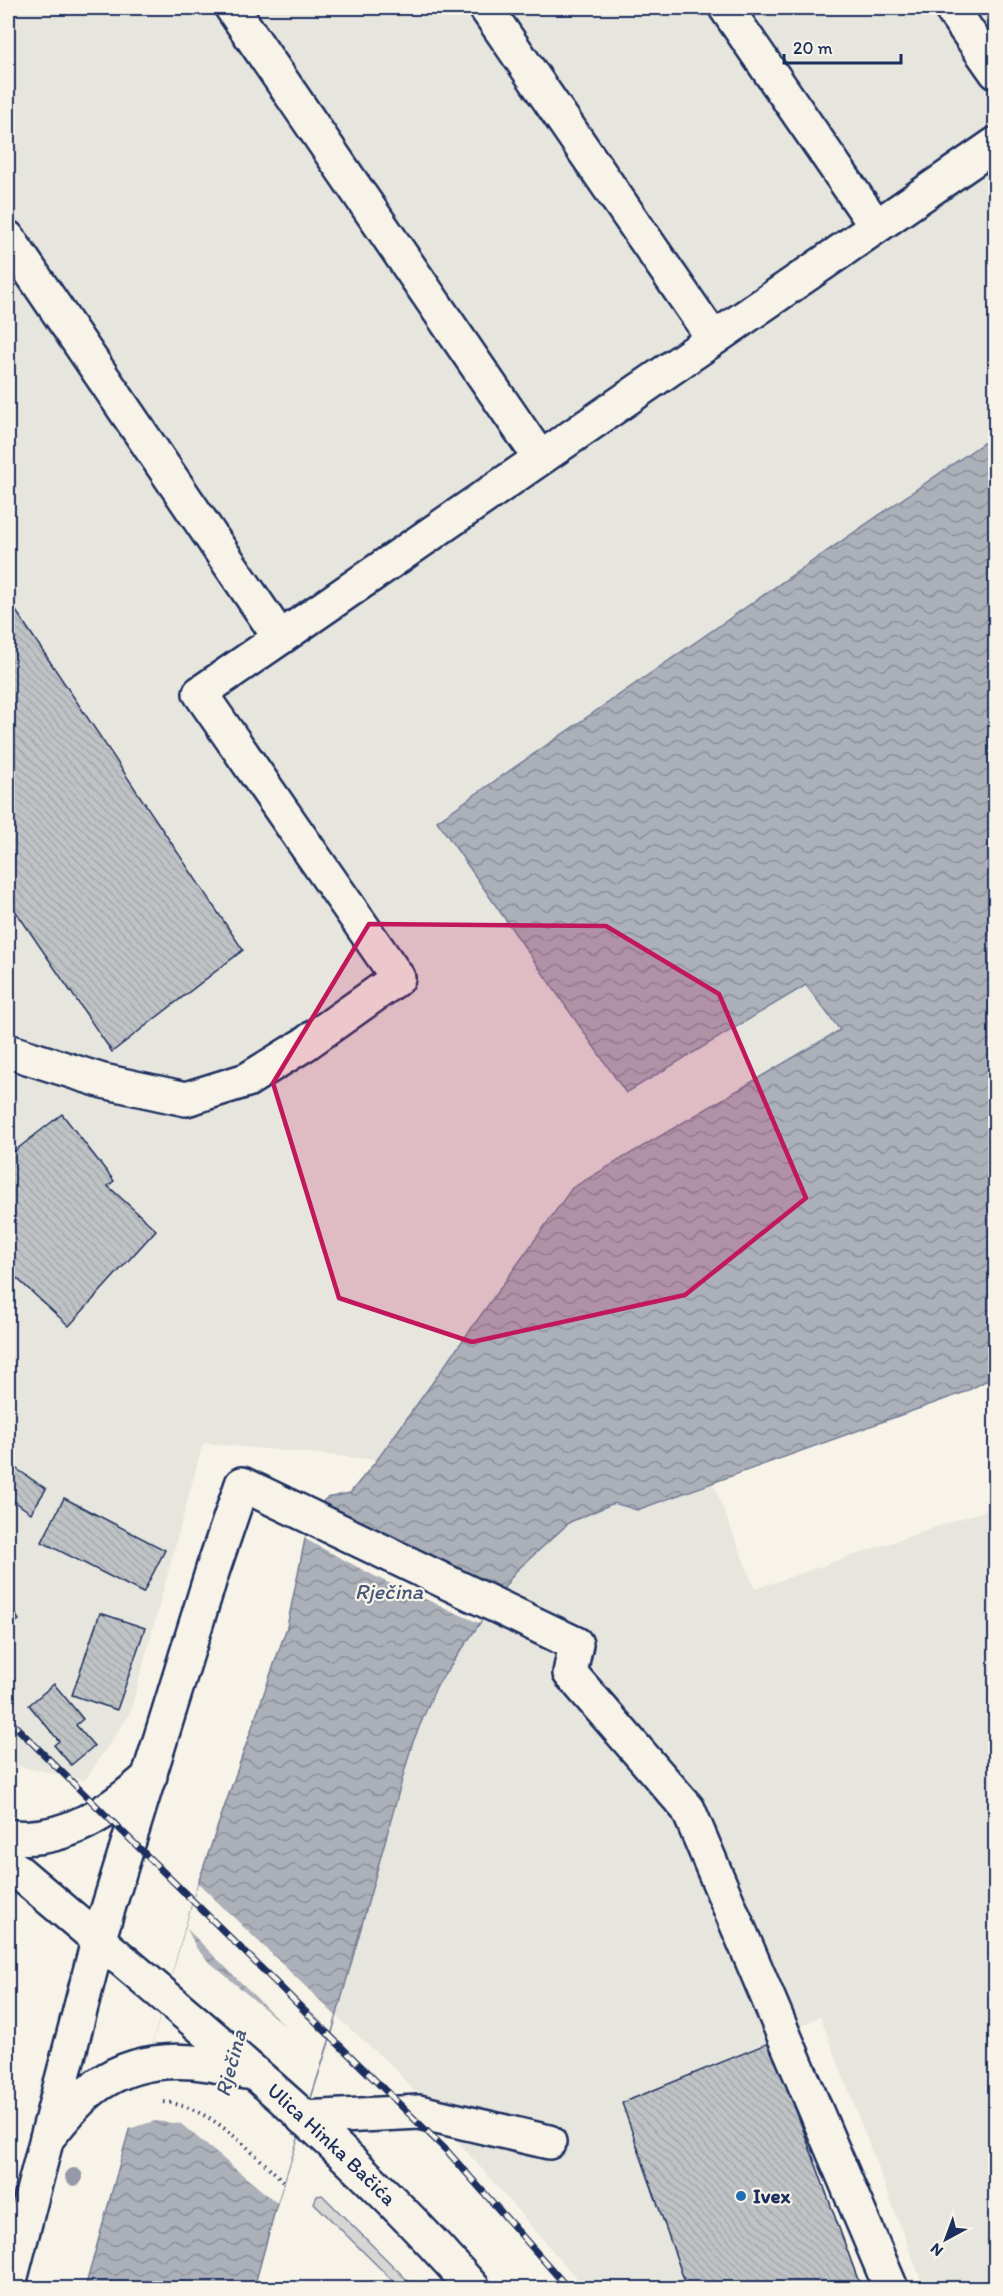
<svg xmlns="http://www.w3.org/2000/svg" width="1003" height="2296" font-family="Itim,sans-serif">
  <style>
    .built { fill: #e6e5de }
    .green { fill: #d7d6d4; stroke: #798299; stroke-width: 1.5 }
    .water { fill: url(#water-waves); stroke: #727c95; stroke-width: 1.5 }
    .pier { fill: #f7f3e8; fill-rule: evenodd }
    .building { fill: url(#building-back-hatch); stroke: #1b2f5e; stroke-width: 1.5 }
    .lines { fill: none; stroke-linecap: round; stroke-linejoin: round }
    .minor-casing { stroke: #1b2f5e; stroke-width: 38 }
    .major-casing { stroke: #1b2f5e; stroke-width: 38 }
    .path { stroke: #1b2f5e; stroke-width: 4; stroke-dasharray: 1.5 4.5; stroke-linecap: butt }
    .minor { stroke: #f7f3e8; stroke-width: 33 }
    .major { stroke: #f7f3e8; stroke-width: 33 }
    .rail-casing { stroke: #1b2f5e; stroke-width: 7 }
    .rail { stroke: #f7f3e8; stroke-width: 4.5; stroke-dasharray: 14; stroke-linecap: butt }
    .tree { fill: #9399a9 }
    .marked { fill: #c2185b; fill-opacity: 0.2; stroke: #c2185b; stroke-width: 4.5; stroke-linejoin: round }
    .poi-dot { fill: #1f6fb2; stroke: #f7f3e8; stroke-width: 2 }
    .labels { text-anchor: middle; stroke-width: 4.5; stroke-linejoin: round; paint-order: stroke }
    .street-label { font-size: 21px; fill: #1b2f5e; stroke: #f7f3e8 }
    .poi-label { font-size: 21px; font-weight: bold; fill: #1b2f5e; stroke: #f7f3e8; text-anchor: start }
    .water-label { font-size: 22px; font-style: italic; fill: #465679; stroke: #f7f3e8 }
  </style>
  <defs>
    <pattern id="water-waves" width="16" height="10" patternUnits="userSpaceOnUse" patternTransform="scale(1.5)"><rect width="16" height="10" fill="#acb0b9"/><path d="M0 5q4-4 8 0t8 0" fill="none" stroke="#8b909a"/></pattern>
    <pattern id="building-back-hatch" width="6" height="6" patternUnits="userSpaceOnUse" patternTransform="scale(1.5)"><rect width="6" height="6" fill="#c0c3c5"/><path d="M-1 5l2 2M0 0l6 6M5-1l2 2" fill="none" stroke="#a4a8ac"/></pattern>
  </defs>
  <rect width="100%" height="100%" fill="#f7f3e8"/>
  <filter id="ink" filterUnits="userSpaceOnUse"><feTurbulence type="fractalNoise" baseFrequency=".0167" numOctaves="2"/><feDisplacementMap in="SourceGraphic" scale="12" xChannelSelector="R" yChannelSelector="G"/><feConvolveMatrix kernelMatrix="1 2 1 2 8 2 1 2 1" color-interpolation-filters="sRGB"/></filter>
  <g filter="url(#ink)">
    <!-- built -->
    <path class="built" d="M8 8H995V435L437 821 626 1093 806 984 841 1030 572 1188 377 1460 203 1443 130 1713 85 1780 8 1764Z
      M713 1483 755 1589 995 1507V2288H924L820 2016 771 2042 622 2103 687 2288H585L395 2069 336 2016 412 1744 436 1687 499 1594 515 1572 570 1522 614 1503 637 1509Z"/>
    <!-- green -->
    <path class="green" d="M322 2195 415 2288H400L314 2203 317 2196Z"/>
    <!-- water -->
    <path class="water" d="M995 435V1376L965 1392 637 1510 614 1503 570 1522 515 1572 436 1687 412 1744 331 2036 277 2203 254 2288H85L198 1883 287 1627 305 1539 318 1506 327 1498 350 1493 377 1460 572 1188 840 1030 806 985 626 1093 437 821Z"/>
    <!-- pier -->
    <path class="pier" d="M312 1518 499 1594 479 1623 380 1579 305 1539Z
      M198 1883 336 2016 277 2203 181 2124 155 2121 128 2129ZM187 1929 286 2027 207 1960 197 1949Z"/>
    <!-- building -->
    <path class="building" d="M8 599 243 950 112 1052 8 900Z
      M62 1114 114 1181 108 1186 156 1230 69 1326 11 1273 8 1275V1156Z
      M8 1463 46 1489 31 1513 8 1497Z
      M64 1498 165 1550 143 1593 42 1542Z
      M8 1602 19 1620 8 1628Z
      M100 1613 145 1628 117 1710 72 1695Z
      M54 1684 83 1719 76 1725 94 1746 71 1765 54 1745 59 1741 29 1705Z
      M771 2042 861 2288H687L622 2103Z"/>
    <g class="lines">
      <defs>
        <path id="minor" d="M232 8 540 458
          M486 8 713 338
          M726 8 876 226
          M951 8 996 72
          M8 238 280 638 996 144
          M8 1051 103 1081 186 1099 247 1080 305 1044 398 978 200 693 280 638
          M303 2118 419 2112 549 2142
          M8 2288 98 1941 213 1569 242 1484 576 1644 570 1673 688 1809 891 2288"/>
        <g id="major">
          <path d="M8 1836C63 1845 112 1810 150 1776"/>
          <path id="s1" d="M8 1863C166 1999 335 2130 473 2288"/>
          <path d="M47 2138C63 2119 78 2099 98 2085 142 2054 197 2058 245 2072"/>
        </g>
      </defs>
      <!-- minor casing -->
      <use href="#minor" class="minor-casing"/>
      <!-- major casing -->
      <use href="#major" class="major-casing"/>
      <!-- path -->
      <path class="path" d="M164 2102C213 2107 249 2151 285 2182"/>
      <!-- minor -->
      <use href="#minor" class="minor"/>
      <!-- major -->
      <use href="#major" class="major"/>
      <defs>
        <path id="rail" d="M8 1719 448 2152 568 2288"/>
      </defs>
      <!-- rail casing -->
      <use href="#rail" class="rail-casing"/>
      <!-- rail -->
      <use href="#rail" class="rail"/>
    </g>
    <!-- trees -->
    <circle class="tree" cx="74" cy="2177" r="9"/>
  </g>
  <!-- marked area -->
  <path class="marked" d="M369 924 606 926 719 994 806 1198 685 1295 472 1342 339 1298 273 1083Z"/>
  <!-- markers -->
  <circle class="poi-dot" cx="741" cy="2196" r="6"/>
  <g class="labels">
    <!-- street labels -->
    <g class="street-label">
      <text dy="7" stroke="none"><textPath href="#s1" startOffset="429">Ulica Hinka Bačića</textPath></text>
    </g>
    <!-- poi labels -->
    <g class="poi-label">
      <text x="753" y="2203">Ivex</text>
    </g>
    <!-- water labels -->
    <g class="water-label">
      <text x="389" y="1599">Rječina</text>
      <text transform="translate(230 2063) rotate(-75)" y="8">Rječina</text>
    </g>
  </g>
  <!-- margin -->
  <rect width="1003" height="2296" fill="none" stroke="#f7f3e8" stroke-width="30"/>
  <rect x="15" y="15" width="973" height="2266" fill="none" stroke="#1b2f5e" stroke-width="2" filter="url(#ink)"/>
  <!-- north arrow -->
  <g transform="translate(946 2239) rotate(221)" stroke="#f7f3e8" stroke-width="4.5" paint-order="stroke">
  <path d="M0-4.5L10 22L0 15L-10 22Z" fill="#1b2f5e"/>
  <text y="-9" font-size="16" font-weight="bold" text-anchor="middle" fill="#1b2f5e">N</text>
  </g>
  <!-- scale -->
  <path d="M784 54v9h117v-9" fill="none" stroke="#1b2f5e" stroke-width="3"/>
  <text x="793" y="54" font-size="18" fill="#1b2f5e" stroke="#f7f3e8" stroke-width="4.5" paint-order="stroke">20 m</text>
</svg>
